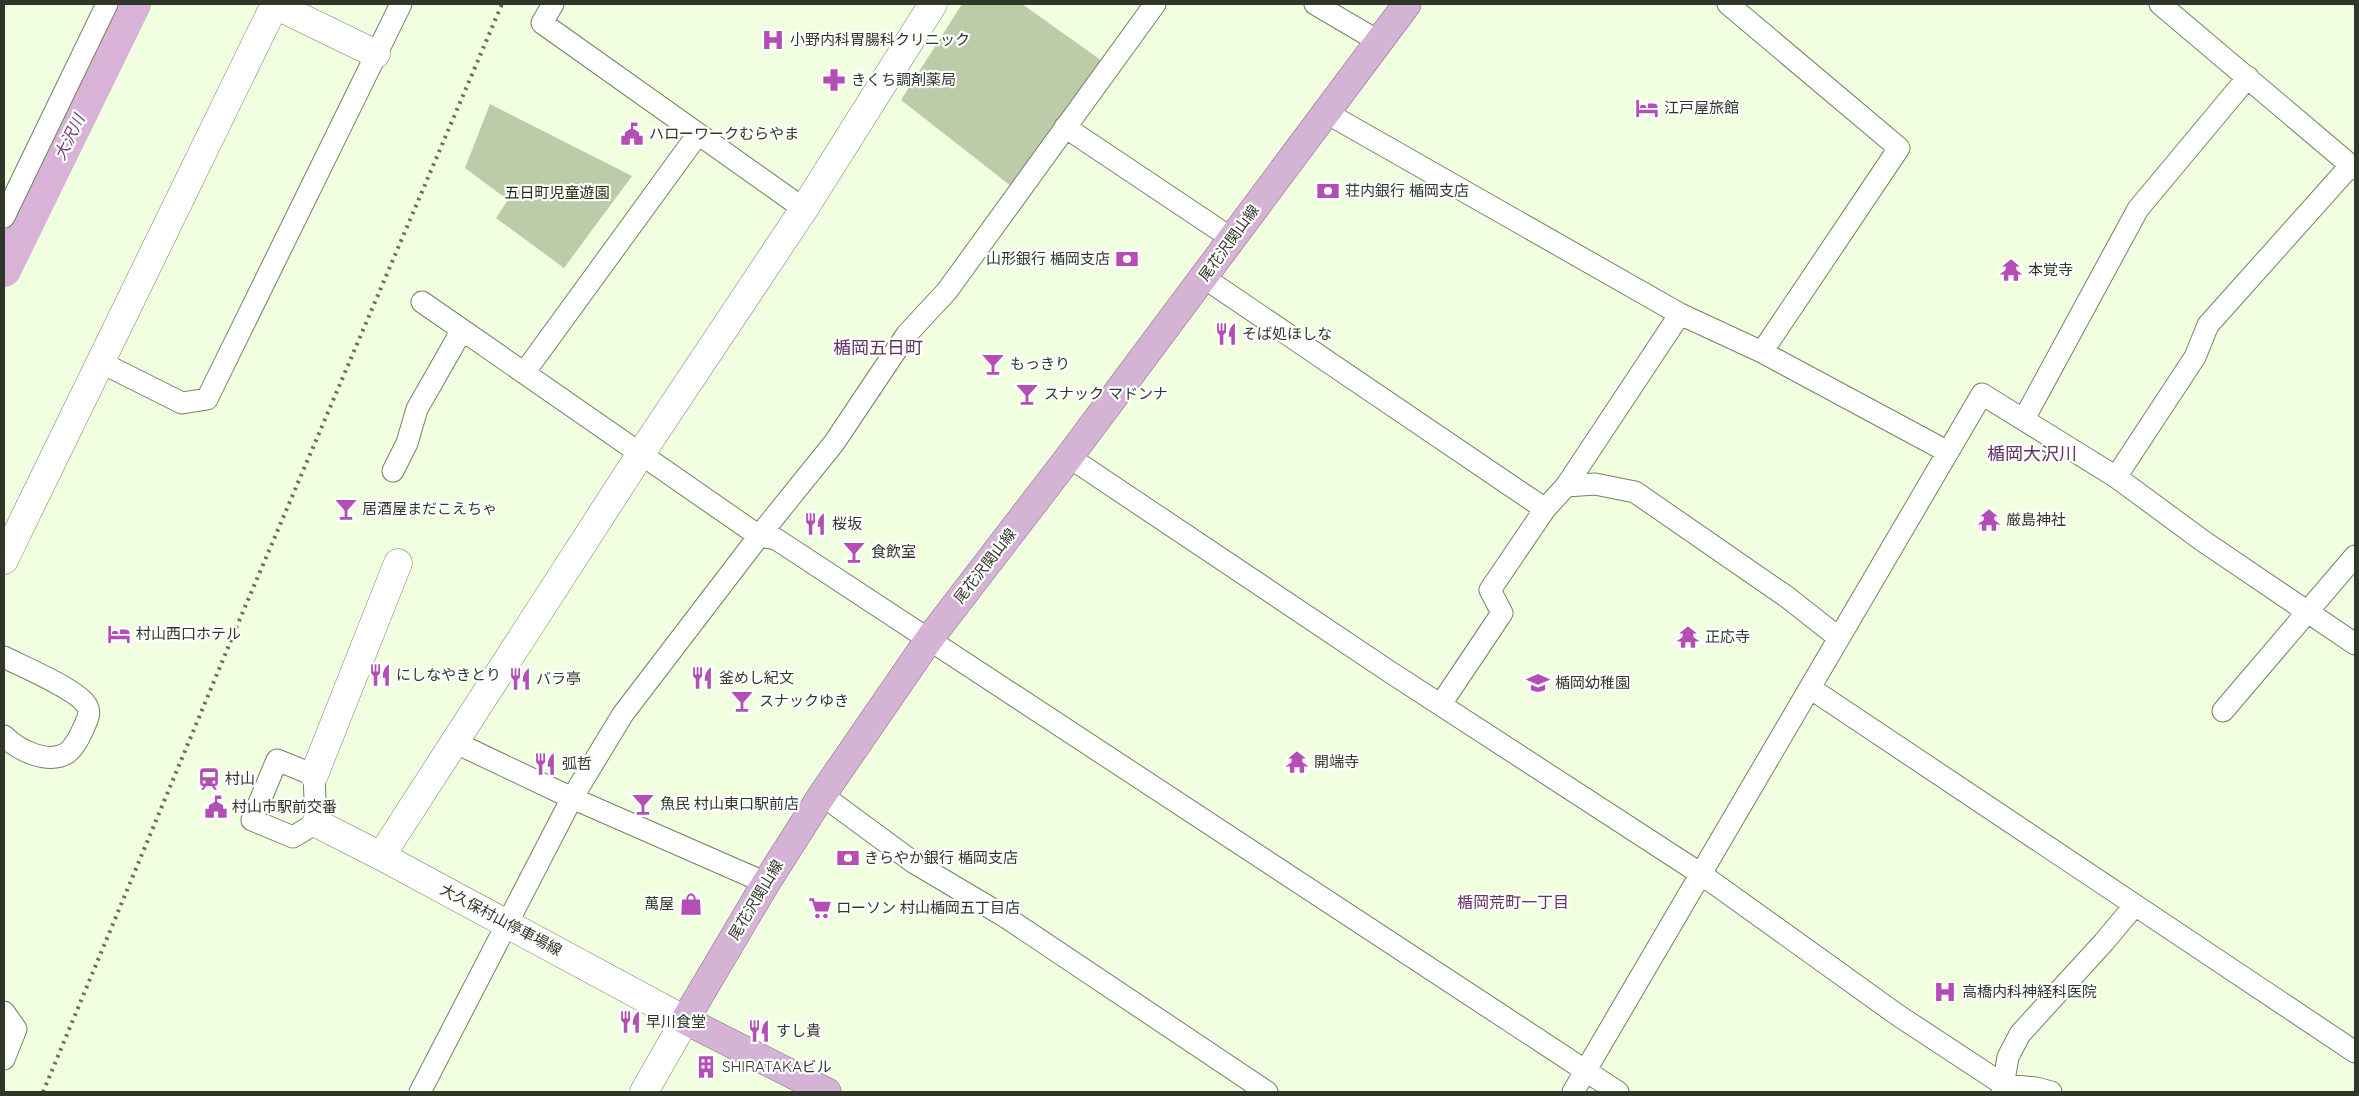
<svg xmlns="http://www.w3.org/2000/svg" width="2359" height="1096" font-family="Quicksand,'Noto Sans JP',sans-serif">
  <style>
    .green { fill: #bccba8 }
    .lines { fill: none; stroke-linecap: round; stroke-linejoin: round }
    .river { stroke: #d8b2d7; stroke-width: 34 }
    .street-casing { stroke: #768166; stroke-width: 23 }
    .secondary-casing { stroke: #768166; stroke-width: 29 }
    .primary-casing { stroke: #896686; stroke-width: 29 }
    .street { stroke: #fff; stroke-width: 21 }
    .secondary { stroke: #fff; stroke-width: 28 }
    .primary { stroke: #d4b3d4; stroke-width: 28 }
    .rail { stroke: #686f5e; stroke-width: 4; stroke-dasharray: 2.5 5; stroke-linecap: butt }
    .labels { text-anchor: middle; stroke-width: 4.5; stroke-linejoin: round; paint-order: stroke }
    .poi-label { font-size: 15px; fill: #31362a; stroke: #fff; text-anchor: start }
    .park-label { font-size: 15px; fill: #222e0b; stroke: #fff }
    .street-label { font-size: 15px; fill: #31362a; stroke: #fff }
    .water-label { font-size: 16px; font-style: italic; fill: #724272; stroke: #fff }
    .neighbourhood-label { font-size: 16px; fill: #643264; stroke: #fff }
    .quarter-label { font-size: 18px; fill: #643264; stroke: #fff }
  </style>
  <rect width="100%" height="100%" fill="#f1fee0"/>
  <!-- green -->
  <path class="green" d="M962 4H1022L1105 63 1011 186 901 100Z
    M490 104 632 176 564 268 496 218 508 200 465 168Z"/>
  <g class="lines">
    <!-- river -->
    <path class="river" d="M4 270 134 4"/>
    <defs>
      <path id="street" d="M553 4 542 23 804 209
        M1315 4 1378 41
        M1728 4 1899 148 1762 352
        M2160 4 2355 169
        M1325 112 1680 314 1762 352 1948 452
        M1065 127 1231 238
        M4 217 107 4
        M1203 277 1545 509
        M422 302 759 536 776 539 1618 1092
        M100 362 182 403 207 399 401 4
        M524 373 698 134
        M2024 419 2138 209 2248 77
        M1069 457 1390 672 1701 874 1899 1016 2004 1085 2036 1088 2051 1092
        M393 471 407 443 417 409 462 330
        M2116 477 2195 357 2208 325 2351 165
        M1566 486 1680 314
        M4 657C21 666 79 690 87 706 91 714 87 720 84 727 80 736 75 747 67 753 48 765 18 750 4 736
        M1810 688 2355 1052
        M1441 704 1502 613 1490 590 1545 509 1566 486 1595 484 1635 492 1787 597 1839 638
        M2223 711 2355 556
        M454 742 572 798 766 883
        M277 760 314 775 316 823 293 837 252 820Z
        M822 795 913 862 1004 916 1267 1092
        M4 1012 16 1029 4 1059
        M420 1092 572 798 623 714 759 536 834 443 907 334 947 291 1155 4
        M1573 1092 1982 394 2116 477 2203 541 2355 644
        M2002 1092 2008 1057 2020 1034 2104 942 2134 906"/>
      <path id="secondary" d="M273 4 376 54
        M4 560 275 4
        M314 775 398 563
        M316 823 381 856 685 1020 644 1092
        M381 856 640 455 804 209 933 4"/>
      <path id="primary" d="M827 1092 685 1020 766 883 822 795 930 638 1069 457 1407 4"/>
    </defs>
    <!-- street casing -->
    <use href="#street" class="street-casing"/>
    <!-- secondary casing -->
    <use href="#secondary" class="secondary-casing"/>
    <!-- primary casing -->
    <use href="#primary" class="primary-casing"/>
    <!-- street -->
    <use href="#street" class="street"/>
    <!-- secondary -->
    <use href="#secondary" class="secondary"/>
    <!-- primary -->
    <use href="#primary" class="primary"/>
    <!-- rail -->
    <path class="rail" d="M43 1092 242 614 502 4"/>
  </g>
  <!-- icons -->
  <defs>
    <symbol id="hospital-bare" viewBox="-9 -9 18 18"><path d="M-5-5h3v3.5h4V-5h3V5h-3V1.5h-4V5h-3Z" fill="#b24eb4" stroke="#fff" stroke-width="2.5" paint-order="stroke"/></symbol>
    <symbol id="pharmacy-bare" viewBox="-9 -9 18 18"><path d="M-2-6h4v4h4v4h-4v4h-4v-4h-4v-4h4Z" fill="#b24eb4" stroke="#fff" stroke-width="2.5" paint-order="stroke"/></symbol>
    <symbol id="hotel-bare" viewBox="-9 -9 18 18"><path d="M-6-4.5h1.5V1H6V5H4.5V3h-9V5H-6ZM-4 0a1.8 1.8 0 1 1 3.6 0ZM.5 0V-2.5h3Q6-2.5 6 0Z" fill="#b24eb4" stroke="#fff" stroke-width="2.5" paint-order="stroke"/></symbol>
    <symbol id="civic-bare" viewBox="-9 -9 18 18"><path d="M-.6-6.5H3V-4.5H.6V-3L4-1V1h2V6H-6V1h2V-1L-.6-3ZM-1.2 2.5V6h2.4V2.5Z" fill="#b24eb4" stroke="#fff" stroke-width="2.5" paint-order="stroke"/></symbol>
    <symbol id="bank-bare" viewBox="-9 -9 18 18"><path d="M-6-4H6V4H-6ZM0-2.3a2.3 2.3 0 1 0 0 4.6a2.3 2.3 0 1 0 0-4.6Z" fill="#b24eb4" stroke="#fff" stroke-width="2.5" paint-order="stroke"/></symbol>
    <symbol id="temple-bare" viewBox="-9 -9 18 18"><path d="M0-6L5-2H3V0L6.5 2.5H4V6H1.5V3h-3V6H-4V2.5H-6.5L-3 0V-2H-5Z" fill="#b24eb4" stroke="#fff" stroke-width="2.5" paint-order="stroke"/></symbol>
    <symbol id="restaurant-bare" viewBox="-9 -9 18 18"><path d="M-5-6h1v4h1v-4h1v4h1v-4h1v5L-1.5 .5V6h-2V.5L-5-1ZM5-6V6H3V1.5H1.5Q1.5-4 5-6Z" fill="#b24eb4" stroke="#fff" stroke-width="2.5" paint-order="stroke"/></symbol>
    <symbol id="bar-bare" viewBox="-9 -9 18 18"><path d="M-6-5H6L.8 .8V4.5H3.5V6h-7V4.5H-.8V.8Z" fill="#b24eb4" stroke="#fff" stroke-width="2.5" paint-order="stroke"/></symbol>
    <symbol id="school-bare" viewBox="-9 -9 18 18"><path d="M0-5L7-2L0 1L-7-2ZM-4 1L0 2.5L4 1V4Q0 6-4 4Z" fill="#b24eb4" stroke="#fff" stroke-width="2.5" paint-order="stroke"/></symbol>
    <symbol id="station-bare" viewBox="-9 -9 18 18"><path d="M-3-6H3Q5-6 5-4V2Q5 4 3 4L4.5 6H3L1.5 4h-3L-3 6H-4.5L-3 4Q-5 4-5 2V-4Q-5-6-3-6ZM-3.5-4v3h7v-3ZM-3.5 1v1.5H-2V1ZM2 1v1.5H3.5V1Z" fill="#b24eb4" stroke="#fff" stroke-width="2.5" paint-order="stroke"/></symbol>
    <symbol id="shop-bare" viewBox="-9 -9 18 18"><path d="M-5-2.5h2.3a2.7 3.5 0 0 1 5.4 0H5L5.5 6h-11ZM-1.5-2.5h3a1.5 2.3 0 0 0-3 0Z" fill="#b24eb4" stroke="#fff" stroke-width="2.5" paint-order="stroke"/></symbol>
    <symbol id="supermarket-bare" viewBox="-9 -9 18 18"><path d="M-6-5.5h2.5l.6 2H6L4.5 2H-2.5L-4.4-4H-6ZM-1.5 3.2a1.3 1.3 0 1 0 .1 0ZM3 3.2a1.3 1.3 0 1 0 .1 0Z" fill="#b24eb4" stroke="#fff" stroke-width="2.5" paint-order="stroke"/></symbol>
    <symbol id="building-bare" viewBox="-9 -9 18 18"><path d="M-4-6H4V6H1V3H-1V6H-4ZM-2.5-4.3h1.7v1.8h-1.7ZM.8-4.3h1.7v1.8H.8ZM-2.5-1h1.7V.8h-1.7ZM.8-1h1.7V.8H.8Z" fill="#b24eb4" stroke="#fff" stroke-width="2.5" paint-order="stroke"/></symbol>
  </defs>
  <g fill-rule="evenodd">
    <use href="#hospital-bare" x="757" y="24" width="32" height="32"/>
    <use href="#pharmacy-bare" x="818" y="64" width="32" height="32"/>
    <use href="#hotel-bare" x="1631" y="92" width="32" height="32"/>
    <use href="#civic-bare" x="616" y="118" width="32" height="32"/>
    <use href="#bank-bare" x="1312" y="175" width="32" height="32"/>
    <use href="#bank-bare" x="1111" y="243" width="32" height="32"/>
    <use href="#temple-bare" x="1995" y="254" width="32" height="32"/>
    <use href="#restaurant-bare" x="1210" y="318" width="32" height="32"/>
    <use href="#bar-bare" x="977" y="348" width="32" height="32"/>
    <use href="#bar-bare" x="1011" y="378" width="32" height="32"/>
    <use href="#bar-bare" x="330" y="493" width="32" height="32"/>
    <use href="#temple-bare" x="1973" y="504" width="32" height="32"/>
    <use href="#restaurant-bare" x="799" y="508" width="32" height="32"/>
    <use href="#bar-bare" x="838" y="536" width="32" height="32"/>
    <use href="#hotel-bare" x="103" y="618" width="32" height="32"/>
    <use href="#temple-bare" x="1672" y="621" width="32" height="32"/>
    <use href="#restaurant-bare" x="364" y="659" width="32" height="32"/>
    <use href="#restaurant-bare" x="686" y="662" width="32" height="32"/>
    <use href="#restaurant-bare" x="504" y="663" width="32" height="32"/>
    <use href="#school-bare" x="1522" y="667" width="32" height="32"/>
    <use href="#bar-bare" x="726" y="685" width="32" height="32"/>
    <use href="#temple-bare" x="1281" y="746" width="32" height="32"/>
    <use href="#restaurant-bare" x="529" y="748" width="32" height="32"/>
    <use href="#station-bare" x="193" y="763" width="32" height="32"/>
    <use href="#bar-bare" x="627" y="788" width="32" height="32"/>
    <use href="#civic-bare" x="200" y="791" width="32" height="32"/>
    <use href="#bank-bare" x="832" y="842" width="32" height="32"/>
    <use href="#shop-bare" x="675" y="888" width="32" height="32"/>
    <use href="#supermarket-bare" x="804" y="892" width="32" height="32"/>
    <use href="#hospital-bare" x="1929" y="976" width="32" height="32"/>
    <use href="#restaurant-bare" x="614" y="1006" width="32" height="32"/>
    <use href="#restaurant-bare" x="743" y="1015" width="32" height="32"/>
    <use href="#building-bare" x="690" y="1051" width="32" height="32"/>
  </g>
  <g class="labels">
    <!-- poi labels -->
    <g class="poi-label">
      <text x="790" y="45">小野内科胃腸科クリニック</text>
      <text x="851" y="85">きくち調剤薬局</text>
      <text x="1664" y="113">江戸屋旅館</text>
      <text x="649" y="139">ハローワークむらやま</text>
      <text x="1345" y="196">荘内銀行 楯岡支店</text>
      <text x="1110" y="264" text-anchor="end">山形銀行 楯岡支店</text>
      <text x="2028" y="275">本覚寺</text>
      <text x="1242" y="339">そば処ほしな</text>
      <text x="1010" y="369">もっきり</text>
      <text x="1044" y="399">スナック マドンナ</text>
      <text x="362" y="514">居酒屋まだこえちゃ</text>
      <text x="2006" y="525">厳島神社</text>
      <text x="832" y="529">桜坂</text>
      <text x="871" y="557">食飲室</text>
      <text x="136" y="639">村山西口ホテル</text>
      <text x="1705" y="642">正応寺</text>
      <text x="396" y="680">にしなやきとり</text>
      <text x="719" y="683">釜めし紀文</text>
      <text x="536" y="684">バラ亭</text>
      <text x="1555" y="688">楯岡幼稚園</text>
      <text x="759" y="706">スナックゆき</text>
      <text x="1314" y="767">開端寺</text>
      <text x="562" y="769">弧哲</text>
      <text x="225" y="784">村山</text>
      <text x="660" y="809">魚民 村山東口駅前店</text>
      <text x="232" y="812">村山市駅前交番</text>
      <text x="864" y="863">きらやか銀行 楯岡支店</text>
      <text x="674" y="909" text-anchor="end">萬屋</text>
      <text x="836" y="913">ローソン 村山楯岡五丁目店</text>
      <text x="1962" y="997">高橋内科神経科医院</text>
      <text x="646" y="1027">早川食堂</text>
      <text x="776" y="1036">すし貴</text>
      <text x="722" y="1072">SHIRATAKAビル</text>
    </g>
    <!-- park labels -->
    <g class="park-label">
      <text x="557" y="198">五日町児童遊園</text>
    </g>
    <!-- street labels -->
    <g class="street-label">
      <text transform="translate(1229 243) rotate(-54)" y="5">尾花沢関山線</text>
      <text transform="translate(985 566) rotate(-52)" y="5">尾花沢関山線</text>
      <text transform="translate(756 900) rotate(-59)" y="5">尾花沢関山線</text>
      <text transform="translate(501 920) rotate(28)" y="5">大久保村山停車場線</text>
    </g>
    <!-- water labels -->
    <g class="water-label">
      <text transform="translate(69 137) rotate(-64)" y="6">大沢川</text>
    </g>
    <!-- neighbourhood labels -->
    <g class="neighbourhood-label">
      <text x="1513" y="908">楯岡荒町一丁目</text>
    </g>
    <!-- quarter labels -->
    <g class="quarter-label">
      <text x="878" y="354">楯岡五日町</text>
      <text x="2032" y="460">楯岡大沢川</text>
    </g>
  </g>
  <!-- border -->
  <rect width="2359" height="1096" fill="none" stroke="#31362a" stroke-width="10"/>
</svg>
